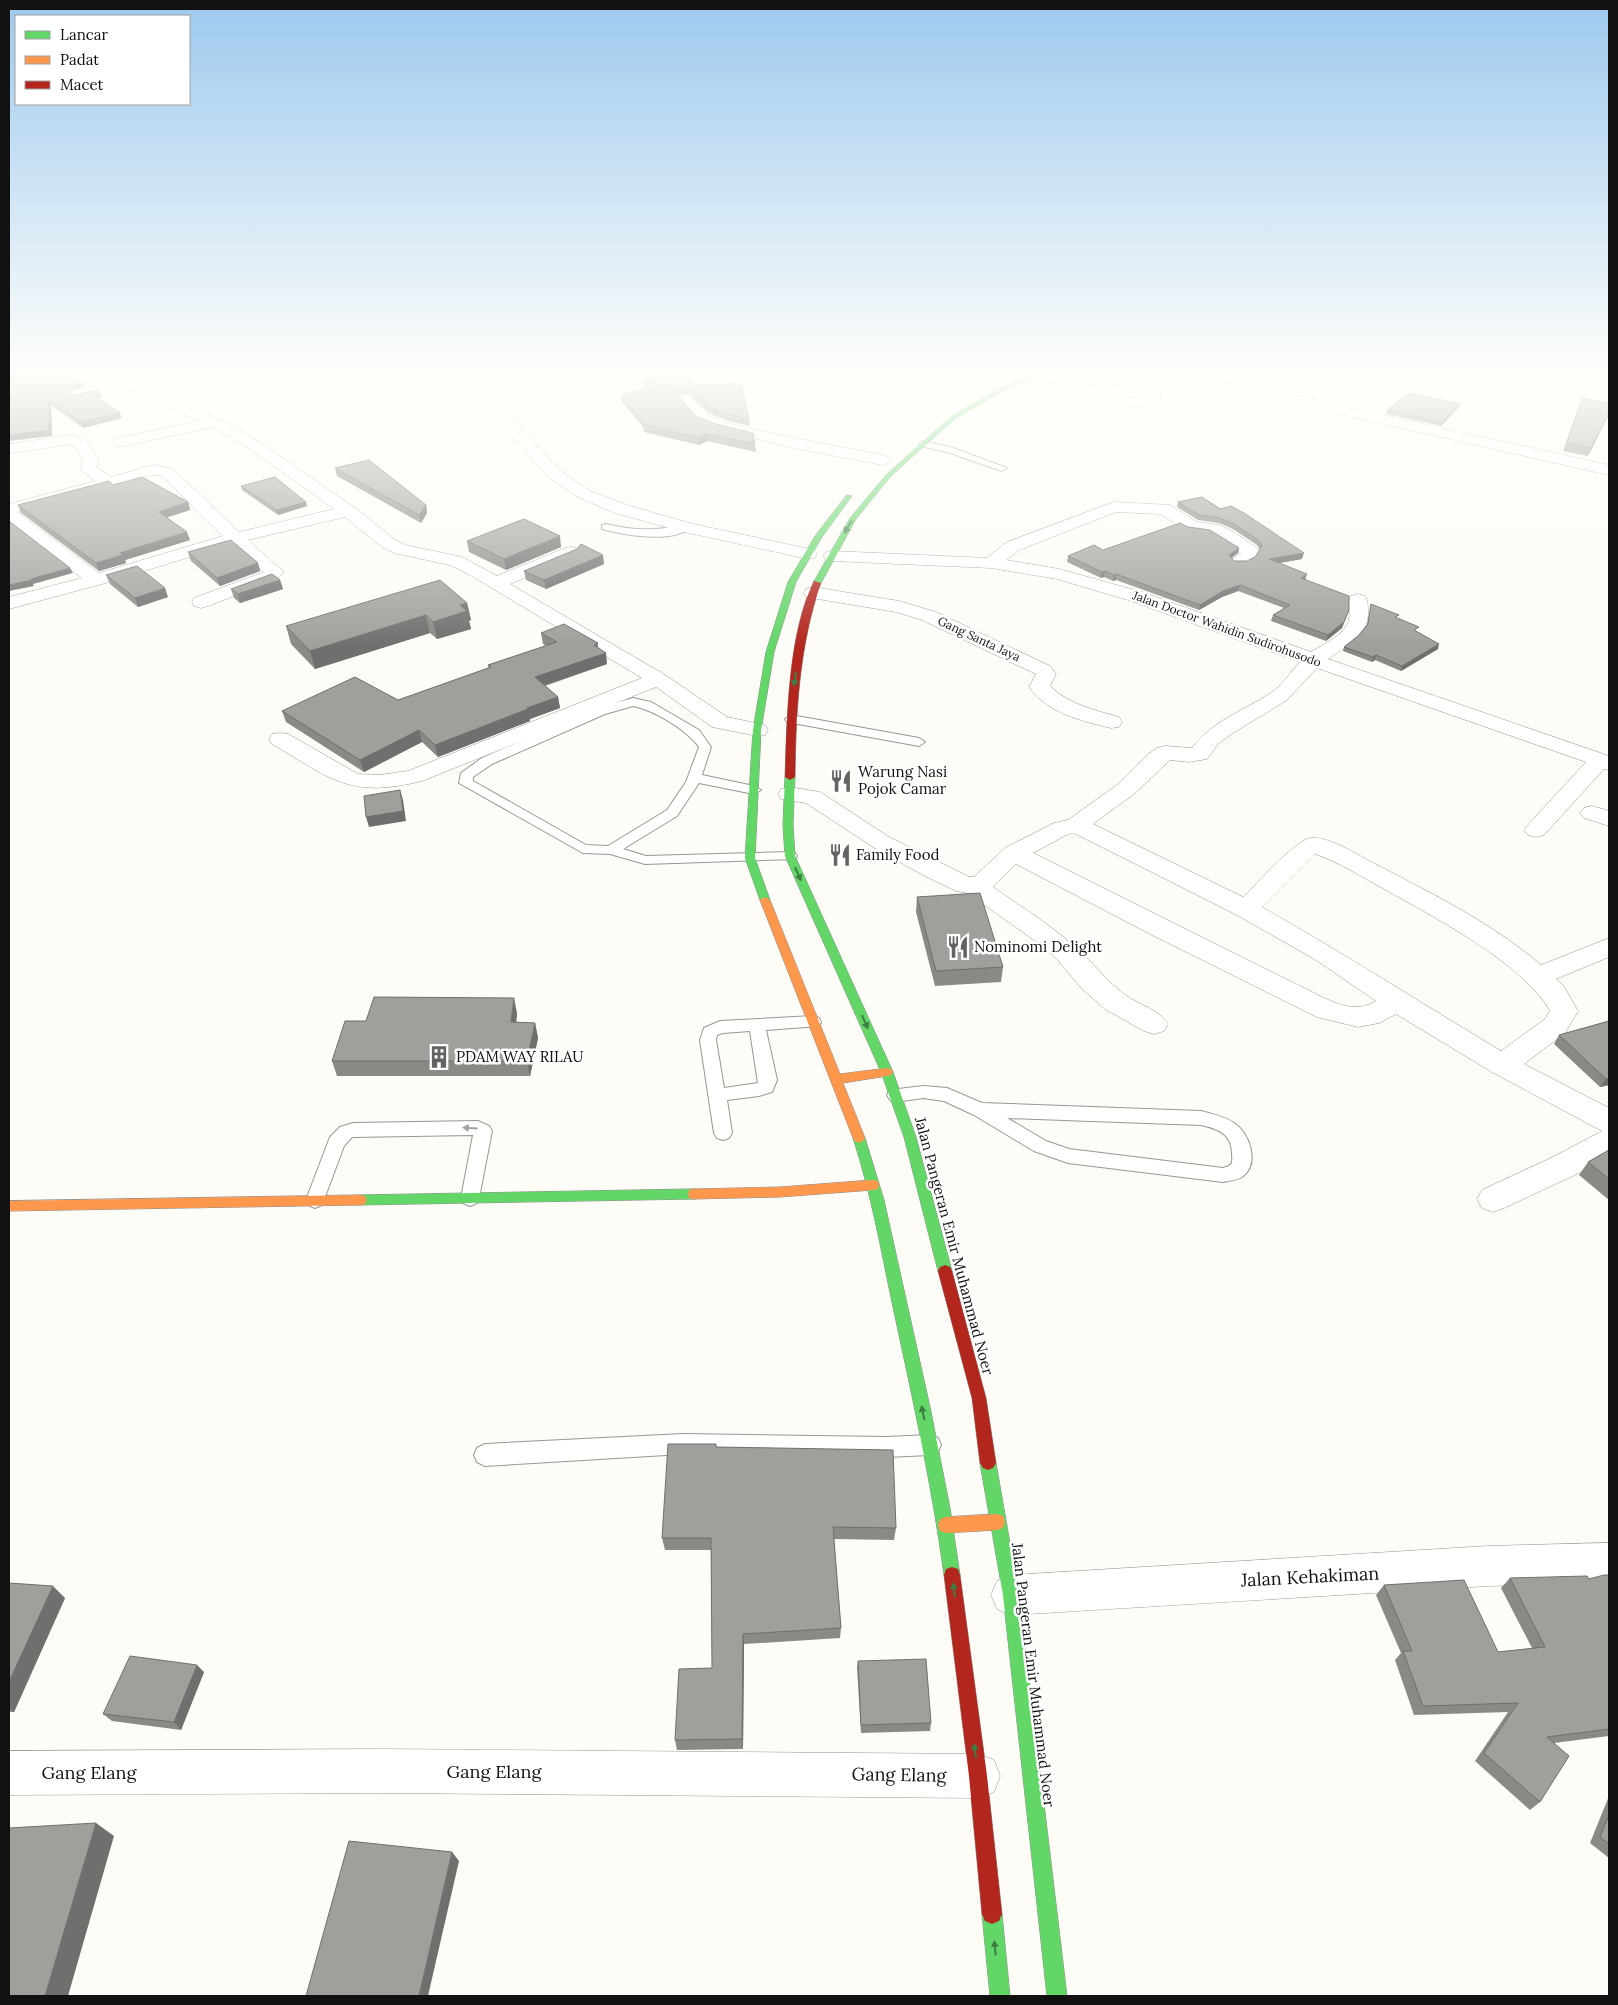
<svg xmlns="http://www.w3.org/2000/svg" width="1618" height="2005" font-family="Lora,serif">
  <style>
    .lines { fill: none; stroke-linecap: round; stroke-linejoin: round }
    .lane-casing { stroke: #979795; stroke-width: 2 }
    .street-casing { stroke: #979795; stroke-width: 1 }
    .fast-casing { stroke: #8e8d8b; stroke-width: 1 }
    .slow-casing { stroke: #8e8d8b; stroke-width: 1 }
    .jam-casing { stroke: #8e8d8b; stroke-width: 1 }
    .lane { fill: #fffffe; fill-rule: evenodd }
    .street { fill: #fffffe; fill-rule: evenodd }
    .fast { fill: #63d668; fill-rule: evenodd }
    .slow { fill: #ff974d; fill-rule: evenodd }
    .jam { fill: #b3261e; fill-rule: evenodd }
    .wall { fill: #8a8986 }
    .shaded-wall { fill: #716f6d }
    .building { fill: #a19f9c; stroke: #716f6d }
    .oneway { fill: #3e7d41 }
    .oneway2 { fill: #a0a09f }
    .labels { text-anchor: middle; stroke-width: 5; stroke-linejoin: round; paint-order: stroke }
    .far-street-label { font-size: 12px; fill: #111; stroke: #fff }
    .poi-label { font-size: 15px; fill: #111; stroke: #fff; text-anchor: start }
    .street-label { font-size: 15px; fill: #111; stroke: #fff }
    .near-street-label { font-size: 18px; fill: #111; stroke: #fff }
  </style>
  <rect width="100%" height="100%" fill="#fdfcf7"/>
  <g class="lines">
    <defs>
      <path id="lane" d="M923 441 953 448 1007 468 1002 471 999 470 947 452 920 446 919 444Z
        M606 524C635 531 658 531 686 524L691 527C673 544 624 535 602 529V525Z
        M633 698 651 702 699 730 711 747 702 775 754 786 761 790 754 794 699 783 677 816 623 849 646 856 790 852 795 853 797 856 795 859 645 864 610 854 583 853 459 783 461 773 482 758 597 708ZM633 706C654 710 687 730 699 747L686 782 667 810 608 846 586 845 473 781V777L492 764 605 714Z
        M791 715 919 738 925 742 919 746 787 722 785 719Z
        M813 1016 819 1018 821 1022 819 1026 766 1030 777 1080 772 1092 759 1096 727 1100 732 1133 729 1138 723 1140 717 1138 714 1133 700 1040 704 1028 720 1021ZM750 1031 758 1083 724 1088 716 1040 717 1035 723 1033Z
        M923 1086 947 1088 982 1103 1201 1111C1212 1114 1224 1116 1234 1123 1250 1133 1260 1164 1242 1177 1237 1180 1229 1181 1223 1182L1068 1163 1034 1151 974 1115 944 1101 923 1098 896 1102 890 1100 887 1095 890 1090ZM1007 1118 1201 1125C1224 1130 1234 1137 1232 1163L1229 1166 1223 1168 1069 1149 1046 1141Z
        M478 1121 489 1126 492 1131 479 1198 477 1203 470 1206 463 1203 461 1198 473 1135 352 1137 344 1146 322 1205 315 1208 308 1205 306 1200 330 1137 340 1127 353 1123Z
        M683 1434 886 1437 930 1435 938 1438 941 1445 938 1452 930 1455 886 1457 683 1454 485 1466 477 1462 474 1455 477 1448 485 1444Z"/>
      <path id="street" d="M89 367H106L175 401 229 424 253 438 354 507 394 539 405 545 462 557 497 576 565 548 571 547 577 548 580 552 577 556 510 584 665 675 727 717 765 725 768 730 765 735 757 736 712 727 656 687 422 781C349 799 332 779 272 744L269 739 272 734 280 733 288 734 358 774 379 775 408 771 642 678 470 575 450 565 394 553 382 547 345 517 248 540 284 572 274 581 208 606 201 608 194 606 192 602 194 598 264 572 232 544 102 584 9 609V597L82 578 9 522V504L95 481 80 469 83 460 73 444 9 453V444L72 435 84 438 99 460 96 467 111 477 153 465 173 469 239 532 334 509 243 444 213 427 119 447 114 445 111 442 114 439 199 421 165 407 91 370ZM153 475 162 476 223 536 99 573 17 512Z
        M274 367H295L293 370 254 381 247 377 249 374Z
        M438 367H456L474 374 559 470 590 491 627 505 689 523 814 550 817 554 814 558 808 559 680 531 615 513 578 497 547 476 464 380 440 370Z
        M1019 367H1031L1105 390 1120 384H1138L1171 367H1188L1152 388 1162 396 1157 403 1142 406H1126L1019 372 1017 369ZM1122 392H1139L1147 396 1131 398 1118 394Z
        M1188 367H1208L1284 392 1322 402 1609 465V475L1316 409 1274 398 1190 370Z
        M685 396 690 397 707 415 727 423 793 438 883 455 888 457 891 460 888 463 883 465 793 448 717 429 697 421 678 400 680 397Z
        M1114 502 1170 505 1197 522 1219 525 1232 531 1256 547 1259 551C1256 562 1244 567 1233 565L1230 561 1241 553 1220 539 1209 534 1187 531 1160 514 1116 512 1019 550 1006 560 1059 569 1142 592 1311 652C1322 645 1347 634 1349 619 1351 611 1346 603 1351 596L1358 594 1365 596C1368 601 1368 606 1368 612 1369 635 1345 647 1328 659L1609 756V770L1604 769 1544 835 1536 837 1528 835 1524 830 1528 825 1586 762 1317 668 1287 700 1233 733 1218 744 1207 759 1189 762 1170 760 1134 794 1093 824 1243 897C1257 884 1295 840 1311 838 1329 836 1359 856 1375 864 1431 893 1492 923 1541 965L1609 938V957L1556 979 1563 985 1578 1011 1565 1033 1524 1064 1609 1108V1155L1579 1173 1504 1208 1493 1212 1482 1208 1477 1199 1482 1190 1557 1155 1602 1131 1492 1072 1396 1014 1379 1023 1358 1027 1317 1017 1154 936 1016 864 993 887C1020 906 1049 924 1074 946 1092 961 1105 980 1124 994 1138 1005 1159 1009 1168 1024L1164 1031 1154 1034 1144 1031 1105 1009 1081 988 1058 960 1038 943 968 893 956 891 923 875 873 847 806 803 781 799 778 794 781 789 789 787 820 792 889 837 969 877H974L1005 848 1054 823 1068 820 1118 784 1147 755 1157 748 1165 746 1192 748C1212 721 1243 711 1271 693 1282 685 1291 672 1300 662L1128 600 1057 579 991 568 832 561 826 560 823 556 826 552 832 551 987 558 1007 542ZM1074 833 1237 915 1316 960 1376 1001C1357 1012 1343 1006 1324 998L1033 853 1068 834ZM1315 854C1340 862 1363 878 1386 890 1434 917 1524 964 1550 1011L1545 1019 1501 1051C1421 1003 1343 953 1262 907Z
        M813 587 899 601 936 612 1050 666 1056 674 1050 686C1068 704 1094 710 1119 717L1122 722 1119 727 1111 728C1082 721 1047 713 1029 687L1036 674 922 620 896 612 806 597 804 593 806 589Z
        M1592 806 1609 811V826L1584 818 1580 813 1584 808Z
        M1609 1543V1583L1488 1586 1011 1615 997 1609 991 1595 997 1581 1011 1575 1488 1546Z
        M378 1749 978 1754 994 1760 1000 1776 994 1792 978 1798 378 1793 9 1795V1751Z"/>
      <path id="fast" d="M1047 367H1054L996 395 956 418 891 476 856 519 820 585H814L813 583 850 518 887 474 952 416 992 393Z
        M847 495 852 496 822 537 796 582 774 652 761 730 755 858 770 900 765 903 760 900 745 858 753 730 766 652 788 582 815 536Z
        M790 774 795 777 793 825 795 856 893 1072 916 1137 952 1271 950 1275 945 1277 940 1275 938 1271 904 1137 881 1072 785 856 783 825 785 777Z
        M859 1133 863 1135 865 1138 884 1200 930 1407 950 1508 960 1575 958 1581 952 1583 946 1581 944 1575C932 1485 912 1396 893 1307 881 1250 871 1193 853 1138L855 1135Z
        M694 1189 699 1190 700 1194 699 1198 694 1199 360 1205 355 1204 353 1200 355 1196 360 1195Z
        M988 1456 993 1458 996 1463 1019 1595 1067 1996H1047L1003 1595 980 1463 983 1458Z
        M992 1904 999 1907 1002 1914 1010 1996H990L982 1914 985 1907Z"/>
      <path id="slow" d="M765 897 770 900 840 1074 887 1068 891 1069 893 1072 891 1075 887 1076 843 1083 865 1138 863 1141 859 1143 855 1141 853 1138 760 900Z
        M873 1180 878 1181 879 1185 878 1189 873 1190 780 1197 694 1199 689 1198 688 1194 689 1190 694 1189 780 1187Z
        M360 1195 365 1196 367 1200 365 1204 360 1205 9 1211V1201Z
        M997 1514 1003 1516 1005 1522 1003 1528 997 1530 946 1533 940 1531 938 1525 940 1519 946 1517Z"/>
      <path id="jam" d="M814 581 821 583C799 646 796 711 795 777L790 780 785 777C787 719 788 633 814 581Z
        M945 1265 950 1267 952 1271 986 1398 996 1463 993 1468 988 1470 983 1468 980 1463 972 1398 938 1271 940 1267Z
        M952 1567 958 1569 960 1575 987 1776 1002 1914 999 1921 992 1924 985 1921 982 1914 969 1776 944 1575 946 1569Z"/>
    </defs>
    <!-- lane casing -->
    <use href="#lane" class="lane-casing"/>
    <!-- street casing -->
    <use href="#street" class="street-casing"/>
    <!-- fast casing -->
    <use href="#fast" class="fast-casing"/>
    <!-- slow casing -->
    <use href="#slow" class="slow-casing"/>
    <!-- jam casing -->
    <use href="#jam" class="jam-casing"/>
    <!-- lane -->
    <use href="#lane" class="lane"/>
    <!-- street -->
    <use href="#street" class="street"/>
    <!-- fast -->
    <use href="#fast" class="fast"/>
    <!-- slow -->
    <use href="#slow" class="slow"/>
    <!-- jam -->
    <use href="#jam" class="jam"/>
  </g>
  <!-- wall -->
  <path class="wall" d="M9 367 82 382 84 387 69 391 68 394 74 395 102 397 99 398 122 418 83 428 51 405 52 436Z
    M643 380 697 385 749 419 750 426 728 421 708 413 690 395H680L679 397 696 416 755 444 756 452 707 441 699 445 644 432 643 427 622 402 621 395 646 389 644 387Z
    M1582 398 1609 414 1588 456 1563 451Z
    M1460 404 1458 408 1441 426 1386 414 1387 410Z
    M335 468 426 505 427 513 421 523 337 476Z
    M113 485 188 502 190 510 167 517 190 540 125 560 126 563 99 571 21 513 18 505Z
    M241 486 307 506 278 515 242 490Z
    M1202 497 1302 559 1278 563 1305 579 1349 610 1342 628 1326 641 1271 621 1273 615 1284 608 1238 591 1222 597 1199 610 1116 580 1113 581 1104 577 1101 578 1067 562 1068 556 1103 550 1188 527 1239 548 1238 553 1232 558 1234 561H1247L1255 557 1260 550 1257 545 1233 529 1219 523 1198 520 1177 507 1178 502Z
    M467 541 561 547 506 570 469 552Z
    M188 552 258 563 260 571 220 586 191 561Z
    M604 564 546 589 526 580 524 571Z
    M106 575 168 597 138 607 110 584Z
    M280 580 283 589 240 603 234 598 231 589Z
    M467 603 471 620 469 621 471 629 437 639 430 633 315 669 291 644 286 626Z
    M1371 604 1397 619 1417 632 1438 649 1401 671 1375 660 1372 662 1343 651 1344 647 1358 636 1367 625Z
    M541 633 598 643V648L607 664 545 686 558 697 560 708 530 719V721L438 757 422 742 364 772 286 722 282 711 398 700 489 668 488 665 546 646 543 644Z
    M917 897 1003 967 1001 982 935 986 916 912Z
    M517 1013 516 1022 535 1023 538 1038 530 1076H337L332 1061 366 1021Z
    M1609 1021V1085L1600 1087 1554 1044 1559 1035Z
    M1609 1150V1200L1579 1175 1588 1162Z
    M716 1447 896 1528 894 1540 834 1539 841 1628 840 1638 744 1644 743 1749 677 1750 675 1740 712 1668 711 1550H665L662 1538Z
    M1609 1575V1736L1554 1743 1540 1802 1530 1810 1475 1761 1508 1712 1414 1715 1395 1660 1401 1653 1376 1595 1384 1585 1498 1652 1532 1648 1501 1588 1510 1578 1589 1579Z
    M9 1583 65 1598 14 1712H9Z
    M858 1661 931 1723 930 1731 861 1733 857 1668Z
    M204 1672 181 1730 112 1721 103 1714Z
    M1609 1796V1858L1590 1843Z"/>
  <!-- shaded-wall -->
  <path class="shaded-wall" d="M82 382 84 387 69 391 67 396 65 391 67 386Z
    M679 388 680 395 676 400V393Z
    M100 392 102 397 94 399 92 394Z
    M49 399 51 405 52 436 9 441V435Z
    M1460 404 1458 408 1441 426 1442 422Z
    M1609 412V414L1588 456 1591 448Z
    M120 413 122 418 83 428 81 422Z
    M706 434 707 441 699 445V438Z
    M188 502 190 510 162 519 159 512Z
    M306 502 307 506 278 515 277 510Z
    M426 505 427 513 421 523 419 515Z
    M187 532 190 540 125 560 126 563 99 571 96 563 120 553Z
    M560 536 561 547 506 570 504 559Z
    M1239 548 1238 553 1228 561 1229 555Z
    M1304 553 1302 559 1268 565 1269 559Z
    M603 555 604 564 546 589 544 580Z
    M258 563 260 571 220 586 217 578Z
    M70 568 73 573 33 584 34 586 9 591V585Z
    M1105 571 1104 577 1101 578 1102 572Z
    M1116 574V580L1113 581 1114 575Z
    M1307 574 1305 580 1301 578Z
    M280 580 283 589 240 603 238 594Z
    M1240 585 1238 591 1222 597 1199 610 1200 605 1223 591Z
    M165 588 168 597 138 607 135 598Z
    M467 603 471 620 469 621 471 629 437 639 433 622 460 605Z
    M1349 610 1342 628 1326 641 1328 635Z
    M426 615 430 633 315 669 310 651Z
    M1439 644 1438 649 1401 671 1402 666Z
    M606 653 607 664 536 688 535 677Z
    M1376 655 1375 660 1372 662 1373 657Z
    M558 697 560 708 530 719V721L438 757 435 745 527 708Z
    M419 730 422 742 364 772 360 760Z
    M400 790 403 800 406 821 369 827 366 817Z
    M514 998 517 1013 515 1037 511 1022Z
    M535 1023 538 1038 530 1076 527 1061Z
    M1609 1078V1085L1600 1087 1606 1079Z
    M53 1586 65 1598 14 1712 9 1708V1682Z
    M743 1634 744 1644 743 1749 742 1739Z
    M197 1665 204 1672 181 1730 174 1722Z
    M96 1823 114 1836 68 1996H45Z
    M452 1852 459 1861 428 1996H419Z"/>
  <!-- building -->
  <path class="building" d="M9 367H55L82 382 67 386 65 391 69 394 74 395 97 390 100 392 92 394 120 413 81 422 49 399V430L9 435Z
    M686 374 697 385 741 383 749 419 727 414 708 406 690 388H679L676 393 696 416 716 424 753 433 755 444 706 434 699 438 643 424V420L621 395 651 388 643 380Z
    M1409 393 1460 404 1442 422 1387 410Z
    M1582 398 1609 403V412L1591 448 1567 443Z
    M369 460 426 505 419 515 335 468Z
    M142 477 188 502 159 512 187 532 120 553 123 555 96 563 18 505 109 481 113 485Z
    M275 477 306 502 277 510 241 486Z
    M1202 497 1220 509 1231 506 1244 513 1304 553 1269 559 1307 574 1301 578 1349 596V610L1344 622 1328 635 1273 615 1290 605 1240 585 1223 591 1200 605 1116 574 1114 575 1105 571 1102 572 1068 556 1094 545 1103 550 1180 523 1188 527 1210 530 1239 548 1229 555 1234 561H1247L1255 557 1262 546 1258 540 1234 524 1220 518 1199 515 1178 502Z
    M524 519 560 536 504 559 467 541Z
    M9 521 70 568 31 579 32 580 9 585Z
    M231 540 258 563 217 578 188 552Z
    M581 544 603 555 544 580 524 571 577 549Z
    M137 566 165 588 135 598 106 575Z
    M272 574 280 580 238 594 231 589Z
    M440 580 467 603 460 605 467 611 433 622 426 615 310 651 286 626Z
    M1371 604 1399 615 1395 617 1419 627 1414 630 1439 644 1402 666 1376 655 1373 657 1344 647 1358 636 1368 624Z
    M564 624 598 643 594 645 606 653 535 677 558 697 527 708 528 709 435 745 419 730 360 760 282 711 355 677 398 700 491 667 488 665 557 642 541 633Z
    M400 790 403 811 366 817 364 796Z
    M980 893 1003 967 936 971 917 897Z
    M374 997 514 998 511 1022 535 1023 527 1061H332L345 1021H366Z
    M1609 1021V1078L1606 1079 1559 1035Z
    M1609 1150V1179L1588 1162Z
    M668 1444H716V1447L893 1450 896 1528 833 1527 841 1628 743 1634 742 1739 675 1740 679 1669 712 1668 711 1538H662Z
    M1604 1575H1609V1729L1547 1737 1569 1756 1540 1802 1484 1753 1518 1703 1423 1706 1403 1651H1412L1384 1585 1464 1580 1498 1652 1545 1647 1510 1578 1587 1576 1589 1579Z
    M9 1583 53 1586 9 1682Z
    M130 1656 197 1665 174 1722 103 1714Z
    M926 1659 931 1723 861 1725 858 1661Z
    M1609 1815V1844L1600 1837Z
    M96 1823 45 1996H9V1828Z
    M349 1841 452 1852 419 1996H306Z"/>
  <!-- one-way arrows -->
  <defs><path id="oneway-solid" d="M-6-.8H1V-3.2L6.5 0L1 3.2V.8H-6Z" transform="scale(1.25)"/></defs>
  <g class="oneway">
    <use href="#oneway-solid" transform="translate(848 527) rotate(119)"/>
    <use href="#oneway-solid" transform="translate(795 679) rotate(98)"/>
    <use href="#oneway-solid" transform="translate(798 874) rotate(66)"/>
    <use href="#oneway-solid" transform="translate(865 1022) rotate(66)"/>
    <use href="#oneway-solid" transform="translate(923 1413) rotate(-102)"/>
    <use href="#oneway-solid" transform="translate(954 1590) rotate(-97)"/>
    <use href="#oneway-solid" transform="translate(975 1751) rotate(-97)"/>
    <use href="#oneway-solid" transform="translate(995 1948) rotate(-96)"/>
  </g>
  <use class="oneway2" href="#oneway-solid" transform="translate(470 1128) rotate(-176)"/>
  <!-- sky -->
  <linearGradient id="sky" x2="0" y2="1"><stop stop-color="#9dc9ee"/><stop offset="0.57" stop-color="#fefefb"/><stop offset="1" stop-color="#fefefb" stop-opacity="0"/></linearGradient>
  <rect width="1618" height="648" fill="url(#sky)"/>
  <!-- icons -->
  <defs>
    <symbol id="restaurant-bare" viewBox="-9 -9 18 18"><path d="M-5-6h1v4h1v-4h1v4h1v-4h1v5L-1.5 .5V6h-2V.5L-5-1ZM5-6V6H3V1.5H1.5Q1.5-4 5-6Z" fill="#646362" stroke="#fff" stroke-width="2.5" paint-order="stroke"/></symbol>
    <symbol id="building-bare" viewBox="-9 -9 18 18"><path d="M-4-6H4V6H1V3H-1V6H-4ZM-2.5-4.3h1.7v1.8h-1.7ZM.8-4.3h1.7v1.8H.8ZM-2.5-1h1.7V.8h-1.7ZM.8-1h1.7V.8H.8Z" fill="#646362" stroke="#fff" stroke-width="2.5" paint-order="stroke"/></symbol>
  </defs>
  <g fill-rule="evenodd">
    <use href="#restaurant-bare" x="825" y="765" width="32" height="32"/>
    <use href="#restaurant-bare" x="824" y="839" width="32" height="32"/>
    <use href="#restaurant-bare" x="942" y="931" width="32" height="32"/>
    <use href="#building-bare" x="423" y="1041" width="32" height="32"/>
  </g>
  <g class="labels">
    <!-- far-street labels -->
    <g class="far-street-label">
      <text transform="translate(1227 629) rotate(20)" y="4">Jalan Doctor Wahidin Sudirohusodo</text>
      <text transform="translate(979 639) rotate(25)" y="4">Gang Santa Jaya</text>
    </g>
    <!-- poi labels -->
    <g class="poi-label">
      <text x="858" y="777">Warung Nasi<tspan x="858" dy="17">Pojok Camar</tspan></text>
      <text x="856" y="860">Family Food</text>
      <text x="974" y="952">Nominomi Delight</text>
      <text x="456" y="1062">PDAM WAY RILAU</text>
    </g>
    <!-- street labels -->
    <g class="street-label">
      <text transform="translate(954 1246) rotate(75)" y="5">Jalan Pangeran Emir Muhammad Noer</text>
      <text transform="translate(1033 1675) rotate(83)" y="5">Jalan Pangeran Emir Muhammad Noer</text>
    </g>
    <!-- near-street labels -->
    <g class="near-street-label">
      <text transform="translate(1310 1577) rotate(-3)" y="6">Jalan Kehakiman</text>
      <text x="494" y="1778">Gang Elang</text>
      <text x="89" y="1779">Gang Elang</text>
      <text transform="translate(899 1775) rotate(1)" y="6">Gang Elang</text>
    </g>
  </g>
  <!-- border -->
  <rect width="1618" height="2005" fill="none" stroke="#111111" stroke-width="20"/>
  <!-- legend -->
  <rect x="15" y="15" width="175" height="90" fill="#ffffff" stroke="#a0a0a0"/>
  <rect x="25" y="31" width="25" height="8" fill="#63d668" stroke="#a0a0a0"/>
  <text x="60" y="40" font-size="15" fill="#111111">Lancar</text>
  <rect x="25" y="56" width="25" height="8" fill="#ff974d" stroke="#a0a0a0"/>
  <text x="60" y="65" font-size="15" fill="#111111">Padat</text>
  <rect x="25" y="81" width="25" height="8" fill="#b3261e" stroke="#a0a0a0"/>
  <text x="60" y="90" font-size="15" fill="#111111">Macet</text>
</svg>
